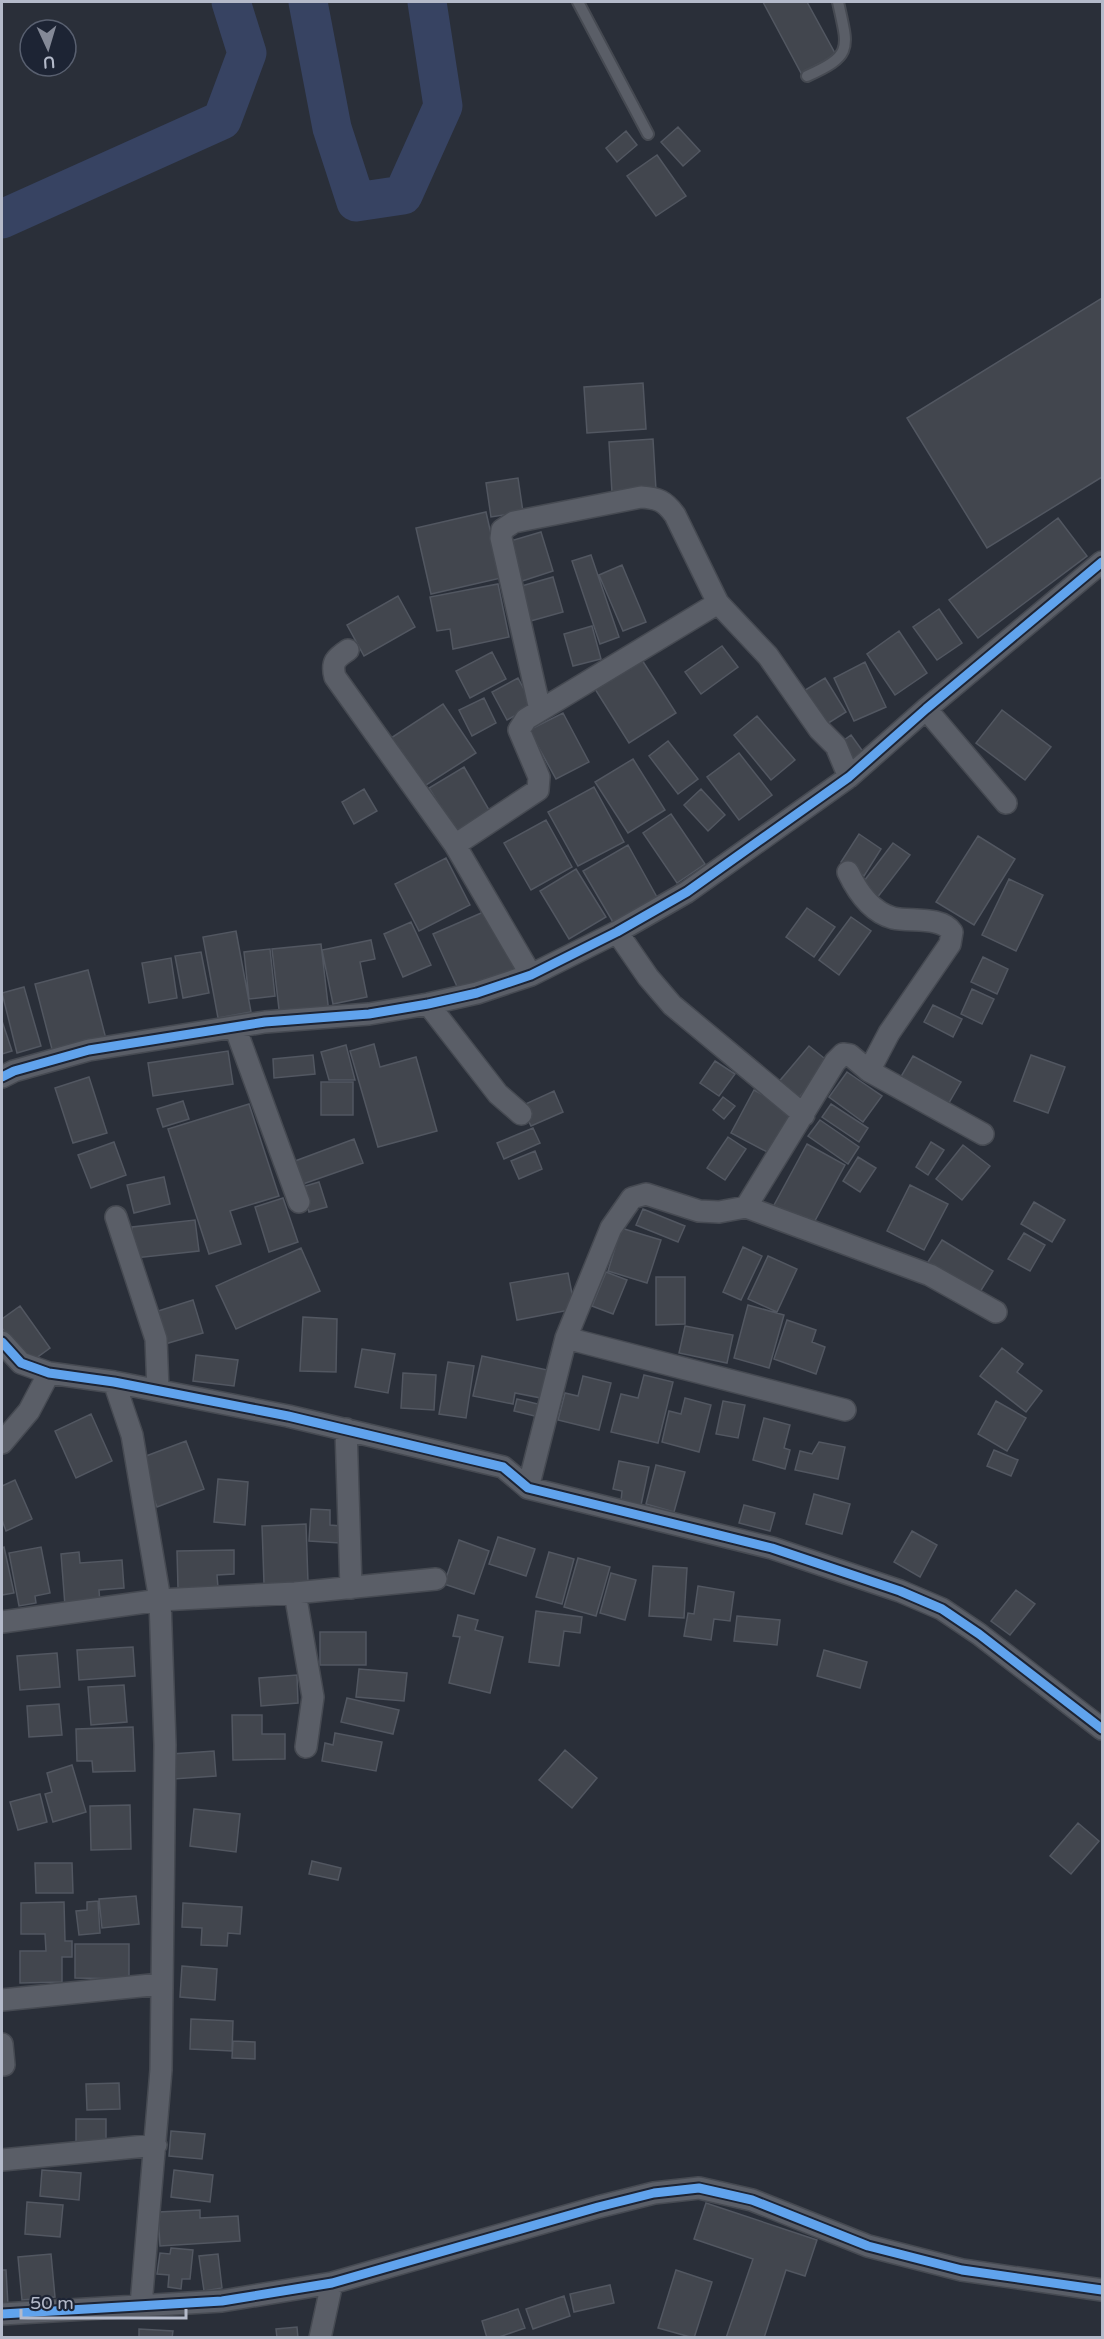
<svg xmlns="http://www.w3.org/2000/svg" width="1104" height="2339" font-family="'Varela Round',sans-serif">
  <style>
    .lines { fill: none; stroke-linecap: round; stroke-linejoin: round }
    .river { stroke: #374362; stroke-width: 39 }
    .building { fill: #42464e; stroke: #525761; stroke-width: 1.5 }
    .lane-casing { stroke: #464a52; stroke-width: 14 }
    .street-casing { stroke: #464a52; stroke-width: 24 }
    .lane { stroke: #5a5e67; stroke-width: 10 }
    .street { stroke: #5a5e67; stroke-width: 21 }
    .cycleway-casing { stroke: #1d2434; stroke-width: 13 }
    .cycleway { stroke: #60a3ed; stroke-width: 9 }
  </style>
  <rect width="100%" height="100%" fill="#2a2f39"/>
  <g class="lines">
    <!-- river -->
    <path class="river" d="M308 2 332 128 356 202 403 195 443 106 427 2
      M2 219 222 120 247 53 231 2"/>
  </g>
  <!-- building -->
  <path class="building" d="M763 2H807L836 55 801 73Z
    M678 127 700 151 683 166 661 142Z
    M626 131 637 145 617 162 606 148Z
    M657 155 686 196 656 216 627 176Z
    M1102 298V477L987 548 907 418Z
    M643 383 646 429 587 433 584 387Z
    M653 439 656 490 612 493 609 442Z
    M518 478 523 512 491 517 486 483Z
    M486 512 501 578 431 594 416 528Z
    M1058 518 1087 556 978 638 949 600Z
    M541 532 553 571 516 583 504 543Z
    M591 555 619 637 600 644 572 561Z
    M622 565 646 622 623 631 599 575Z
    M553 577 563 612 527 622 518 587Z
    M498 584 509 637 453 649 450 629 437 631 430 597Z
    M398 596 415 627 364 656 347 625Z
    M939 609 962 643 937 660 913 627Z
    M592 626 601 659 573 666 564 634Z
    M899 631 927 673 895 695 867 654Z
    M722 646 738 667 701 694 685 672Z
    M492 652 506 679 470 698 456 671Z
    M642 660 676 713 629 743 595 689Z
    M865 662 886 707 854 721 834 678Z
    M518 678 533 706 507 720 492 692Z
    M825 678 846 712 819 729 797 695Z
    M484 698 496 723 472 736 459 710Z
    M443 704 476 753 423 787 391 738Z
    M1002 710 1051 747 1025 780 976 743Z
    M563 713 589 762 556 779 529 730Z
    M757 716 795 760 771 780 734 735Z
    M851 735 864 753 850 764 836 746Z
    M668 741 698 779 678 794 649 756Z
    M739 753 772 795 739 820 707 777Z
    M633 759 665 810 628 833 595 782Z
    M464 767 492 815 458 836 429 788Z
    M594 787 624 842 578 866 548 812Z
    M364 789 377 811 354 824 342 802Z
    M701 789 725 815 708 831 684 805Z
    M671 814 705 864 677 883 643 833Z
    M546 820 572 867 531 890 504 843Z
    M859 834 881 849 864 876 841 862Z
    M978 836 1015 859 974 925 936 902Z
    M893 843 910 855 877 898 861 885Z
    M628 845 658 899 614 924 583 871Z
    M446 858 470 905 419 931 395 884Z
    M576 869 606 917 569 939 540 891Z
    M1009 879 1043 895 1016 951 982 935Z
    M807 908 835 927 814 957 786 937Z
    M488 910 515 969 460 993 433 934Z
    M851 917 871 931 839 975 819 960Z
    M411 922 431 965 403 977 384 934Z
    M236 931 251 1012 218 1018 203 937Z
    M371 940 375 959 360 962 367 997 333 1004 322 950Z
    M321 944 329 1013 280 1018 272 949Z
    M270 949 275 996 249 999 244 952Z
    M201 952 209 993 183 998 175 956Z
    M983 957 1008 969 997 994 971 982Z
    M171 958 177 998 149 1003 142 963Z
    M88 970 106 1039 53 1053 35 984Z
    M24 987 41 1046 17 1053 2 993Z
    M972 989 994 999 982 1024 961 1014Z
    M933 1005 962 1019 953 1037 924 1022Z
    M2 1021 12 1051 2 1054Z
    M374 1044 380 1067 416 1057 437 1131 378 1147 350 1051Z
    M346 1045 355 1080H329L321 1052Z
    M809 1046 829 1062 797 1100 777 1084Z
    M228 1051 233 1084 153 1096 148 1063Z
    M313 1055 315 1074 274 1078 273 1059Z
    M1031 1055 1065 1067 1048 1113 1014 1101Z
    M913 1056 961 1082 946 1108 899 1080Z
    M715 1061 735 1074 719 1096 700 1083Z
    M847 1072 882 1096 863 1122 829 1097Z
    M89 1077 107 1133 73 1143 55 1088Z
    M321 1082H353V1115H321Z
    M754 1090 794 1112 771 1154 731 1133Z
    M554 1091 563 1112 531 1126 521 1106Z
    M723 1097 735 1106 724 1119 713 1110Z
    M183 1101 189 1119 163 1127 157 1109Z
    M249 1104 279 1196 230 1211 241 1244 209 1254 168 1129Z
    M831 1104 868 1128 859 1142 822 1117Z
    M820 1120 859 1147 848 1164 808 1136Z
    M533 1128 540 1143 504 1159 497 1143Z
    M728 1137 746 1149 725 1180 707 1168Z
    M354 1139 363 1163 303 1184 295 1161Z
    M114 1142 126 1175 91 1188 78 1155Z
    M931 1142 944 1150 928 1175 916 1167Z
    M807 1144 845 1165 811 1228 773 1207Z
    M963 1145 990 1166 962 1200 936 1179Z
    M535 1151 542 1169 519 1179 511 1161Z
    M858 1157 876 1168 860 1192 843 1181Z
    M164 1177 170 1204 134 1213 127 1185Z
    M319 1182 327 1207 309 1212 302 1187Z
    M910 1185 948 1204 924 1250 887 1231Z
    M283 1198 298 1242 269 1252 255 1207Z
    M1034 1202 1065 1220 1052 1242 1021 1224Z
    M643 1209 685 1226 678 1242 636 1225Z
    M195 1220 199 1251 135 1258 132 1227Z
    M621 1228 661 1240 647 1283 608 1271Z
    M1024 1233 1045 1245 1030 1271 1008 1259Z
    M942 1240 993 1271 977 1297 926 1265Z
    M743 1247 762 1256 741 1300 723 1292Z
    M301 1248 320 1291 236 1329 216 1286Z
    M768 1256 797 1269 777 1312 748 1299Z
    M606 1272 627 1280 613 1314 592 1306Z
    M568 1273 575 1309 517 1320 510 1283Z
    M656 1277H685V1324L656 1325Z
    M193 1300 203 1333 165 1344 155 1312Z
    M748 1305 784 1315 769 1368 734 1358Z
    M20 1306 50 1348 28 1364 2 1328V1319Z
    M303 1317 337 1319 336 1372 300 1371Z
    M787 1320 816 1330 812 1342 825 1347 816 1374 774 1359Z
    M685 1326 733 1335 727 1363 679 1353Z
    M1002 1348 1023 1364 1017 1372 1042 1391 1026 1412 980 1376Z
    M362 1349 395 1354 388 1393 355 1387Z
    M196 1355 238 1360 234 1386 193 1381Z
    M482 1356 552 1371 546 1399 515 1393 513 1404 473 1396Z
    M448 1362 474 1366 466 1418 439 1414Z
    M403 1373 436 1375 434 1410 401 1408Z
    M644 1375 673 1382 658 1443 611 1432 621 1394 638 1398Z
    M583 1376 611 1383 599 1430 558 1420 565 1393 578 1396Z
    M685 1398 711 1405 699 1452 662 1442 669 1411 681 1414Z
    M517 1399 542 1405 539 1417 514 1411Z
    M723 1401 745 1405 738 1438 716 1434Z
    M996 1401 1026 1418 1007 1451 978 1434Z
    M91 1414 112 1461 76 1478 55 1431Z
    M764 1418 790 1425 784 1448 790 1450 785 1469 753 1460Z
    M186 1441 204 1489 157 1507 138 1459Z
    M819 1442 845 1447 838 1479 795 1470 800 1451 812 1454Z
    M994 1450 1018 1460 1011 1476 987 1466Z
    M619 1461 649 1467 641 1505 621 1501 622 1491 613 1489Z
    M656 1465 685 1472 674 1512 646 1504Z
    M218 1479 248 1482 245 1525 214 1522Z
    M15 1480 32 1519 6 1531 2 1520V1486Z
    M814 1494 850 1504 842 1534 806 1524Z
    M744 1505 775 1513 770 1531 739 1523Z
    M311 1509 330 1510V1525L341 1526 340 1543 309 1541Z
    M306 1524 308 1582 264 1584 262 1526Z
    M912 1531 937 1545 920 1577 894 1562Z
    M498 1537 535 1549 526 1576 489 1564Z
    M459 1540 489 1551 474 1594 444 1584Z
    M4 1547 14 1593 2 1595V1548Z
    M41 1547 50 1593 35 1596 36 1603 19 1606 9 1553Z
    M234 1550V1574L217 1575 218 1587 178 1588 177 1551Z
    M79 1552 80 1563 122 1560 124 1588 99 1590 100 1603 65 1606 61 1554Z
    M549 1552 574 1559 562 1604 536 1597Z
    M578 1558 610 1567 596 1616 564 1607Z
    M653 1566 687 1568 684 1618 649 1616Z
    M611 1573 636 1580 625 1620 600 1613Z
    M698 1586 734 1592 730 1621 714 1619 711 1640 684 1636 688 1613 694 1614Z
    M1016 1590 1035 1604 1010 1635 991 1621Z
    M536 1611 582 1617 580 1633 564 1631 559 1666 529 1662Z
    M458 1615 478 1620 475 1630 503 1637 490 1693 449 1683 460 1637 453 1636Z
    M737 1616 780 1620 777 1645 734 1641Z
    M320 1632H366V1665H320Z
    M133 1647 135 1676 79 1680 77 1650Z
    M824 1650 867 1662 860 1688 817 1676Z
    M57 1653 60 1687 20 1690 17 1656Z
    M359 1669 407 1673 404 1701 356 1697Z
    M297 1675 298 1703 261 1706 259 1678Z
    M124 1685 127 1722 91 1725 88 1687Z
    M347 1698 399 1710 393 1734 341 1722Z
    M59 1704 62 1735 29 1737 27 1706Z
    M232 1715H262V1734H285V1759L233 1760Z
    M133 1727 135 1771 93 1772 92 1761H77L76 1729Z
    M335 1733 382 1742 376 1771 322 1761 325 1743 333 1745Z
    M565 1750 597 1778 572 1808 539 1780Z
    M214 1751 216 1776 173 1779 171 1754Z
    M72 1765 86 1812 53 1822 45 1794 52 1792 47 1773Z
    M40 1794 47 1822 18 1830 10 1802Z
    M130 1805 131 1849 91 1850 90 1806Z
    M194 1809 240 1814 236 1852 190 1846Z
    M1078 1823 1099 1841 1071 1874 1050 1856Z
    M312 1861 341 1868 338 1880 309 1874Z
    M35 1863H72L73 1893H36Z
    M136 1896 139 1924 102 1928 99 1899Z
    M98 1901 100 1933 79 1935 76 1911 87 1910V1902Z
    M64 1902 65 1941H72V1957H62V1982L20 1983V1951H46L45 1934H21V1903Z
    M183 1903 242 1907 240 1934 228 1933 227 1946 201 1945 202 1928 182 1927Z
    M75 1944H129V1979L75 1978Z
    M182 1966 217 1969 215 2000 180 1997Z
    M191 2019 233 2021 232 2051 190 2049Z
    M233 2041 255 2042V2059L232 2058Z
    M119 2083 120 2109 87 2110 86 2084Z
    M76 2119H106V2144H76Z
    M171 2131 205 2134 202 2159 169 2156Z
    M42 2170 81 2173 79 2200 40 2196Z
    M174 2170 213 2175 210 2202 171 2197Z
    M27 2202 63 2205 60 2237 25 2234Z
    M706 2203 817 2240 805 2276 786 2270 764 2338H726L753 2259 694 2239Z
    M200 2210V2218L238 2216 240 2241 160 2246 158 2212Z
    M171 2248 193 2250 190 2279H182L181 2289 168 2287 169 2275 157 2274 160 2253 170 2254Z
    M51 2254 55 2297 22 2300 18 2257Z
    M218 2254 222 2288 204 2291 199 2256Z
    M2 2270H6L8 2305 2 2306Z
    M676 2270 712 2282 694 2338 658 2328Z
    M610 2285 614 2303 574 2312 570 2294Z
    M564 2296 570 2316 533 2329 526 2309Z
    M518 2309 525 2328 496 2338H487L482 2321Z
    M297 2327 298 2338H277L276 2329Z
    M139 2329 173 2331 172 2338H139Z"/>
  <g class="lines">
    <defs>
      <path id="lane" d="M578 2 648 134
        M807 76C854 55 848 48 838 2"/>
      <path id="street" d="M348 650C336 658 331 662 335 677L455 845
        M926 709 1006 803
        M540 710 501 538 502 530 514 522 641 497C658 498 665 501 675 515L718 603 768 656 819 729 836 746 849 777
        M617 932 648 977 672 1005 804 1115
        M531 975 455 845 538 790 539 777 519 730 526 719 718 603
        M428 1004 498 1094 521 1114
        M235 1027 299 1202
        M869 1071 983 1134
        M2 1077 14 1071 89 1050 265 1022 369 1014 428 1004 477 993 531 975 617 932 687 892 849 777 926 709 1102 562
        M746 1207 930 1275 996 1312
        M116 1217 156 1339 158 1390
        M566 1338 845 1410
        M2 1342 21 1363 49 1373 114 1382 288 1416 503 1467 528 1488 772 1548 900 1591 942 1609 979 1634 1102 1729
        M114 1382 132 1435 160 1600 165 1745 161 2070 141 2305
        M346 1429 351 1588
        M2 1443 29 1411 49 1373
        M528 1488 566 1338 611 1228 632 1198 646 1194 699 1211 719 1212 746 1207 835 1062 843 1054 850 1055 869 1071 889 1033 950 944 952 932C941 916 911 922 893 918 871 912 857 891 848 872
        M295 1593 313 1697 306 1747
        M2 1622 160 1600 295 1593 436 1579
        M2 2000 161 1984
        M2 2044 4 2065
        M2 2160 156 2145
        M2 2314 222 2301 332 2283 598 2207 654 2193 699 2188 752 2200 868 2246 962 2270 1102 2290
        M320 2338 332 2283"/>
    </defs>
    <!-- lane casing -->
    <use href="#lane" class="lane-casing"/>
    <!-- street casing -->
    <use href="#street" class="street-casing"/>
    <!-- lane -->
    <use href="#lane" class="lane"/>
    <!-- street -->
    <use href="#street" class="street"/>
    <defs>
      <path id="cycleway" d="M2 1077 14 1071 89 1050 265 1022 369 1014 428 1004 477 993 531 975 617 932 687 892 849 777 926 709 1102 562
        M2 1342 21 1363 49 1373 114 1382 288 1416 503 1467 528 1488 772 1548 900 1591 942 1609 979 1634 1102 1729
        M2 2314 222 2301 332 2283 598 2207 654 2193 699 2188 752 2200 868 2246 962 2270 1102 2290"/>
    </defs>
    <!-- cycleway casing -->
    <use href="#cycleway" class="cycleway-casing"/>
    <!-- cycleway -->
    <use href="#cycleway" class="cycleway"/>
  </g>
  <!-- border -->
  <rect width="1104" height="2339" fill="none" stroke="#b4baca" stroke-width="6"/>
  <!-- north arrow -->
  <g transform="translate(48 48) rotate(176)"><circle r="28" fill="#1d2434" stroke="#596070" stroke-width="1.5"/>
  <path d="M0-4.5L10 22L0 15L-10 22Z" fill="#848997"/>
  <text y="-9" font-size="16" font-weight="bold" text-anchor="middle" fill="#b4baca">U</text>
  </g>
  <!-- scale -->
  <path d="M21 2309v9h165v-9" fill="none" stroke="#b4baca" stroke-width="3"/>
  <text x="30" y="2309" font-size="18" fill="#b4baca" stroke="#1d2434" stroke-width="4.5" paint-order="stroke">50 m</text>
</svg>
